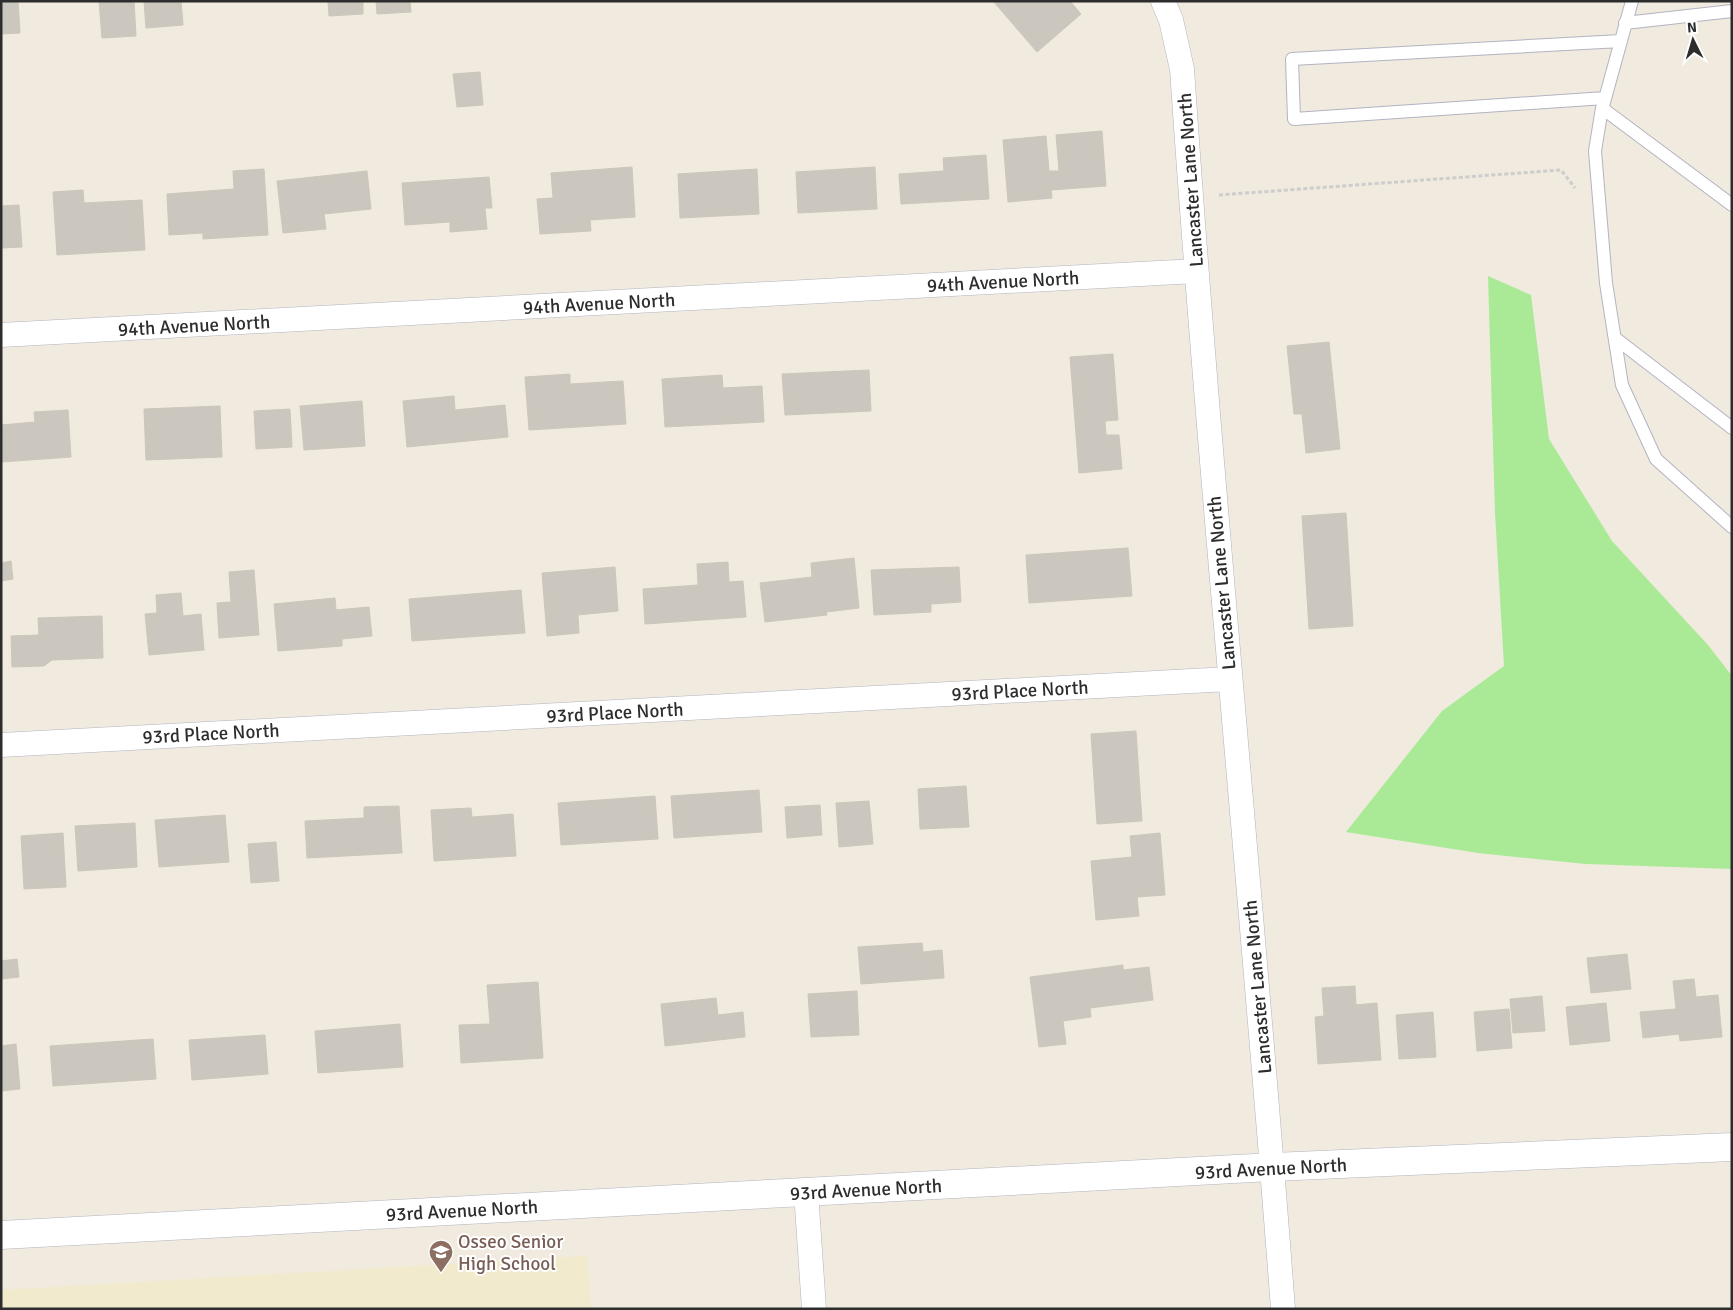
<svg xmlns="http://www.w3.org/2000/svg" width="1733" height="1310" font-family="Signika,sans-serif">
  <style>
    .education { fill: #f2eacd }
    .green { fill: #aaea97 }
    .building { fill: #cbc7be; stroke: #ccc7b8 }
    .lines { fill: none; stroke-linecap: round; stroke-linejoin: round }
    .lane-casing { stroke: #b3b3c2; stroke-width: 14 }
    .street-casing { stroke: #b3b3c2; stroke-width: 25 }
    .secondary-casing { stroke: #b3b3c2; stroke-width: 29 }
    .path { stroke: #cdcdcd; stroke-width: 3; stroke-dasharray: 4 2.5; stroke-linecap: butt }
    .lane { stroke: #fff; stroke-width: 12 }
    .street { stroke: #fff; stroke-width: 24 }
    .secondary { stroke: #fff; stroke-width: 28 }
    .labels { text-anchor: middle; stroke-width: 4; stroke-linejoin: round; paint-order: stroke }
    .street-label { font-size: 19px; fill: #2d2d2d; stroke: #fff }
    .education-label { font-size: 19px; fill: #785e54; stroke: #fff; text-anchor: start }
  </style>
  <rect width="100%" height="100%" fill="#f0eadf"/>
  <!-- education -->
  <path class="education" d="M587 1256 591 1309H1V1290Z"/>
  <!-- green -->
  <path class="green" d="M1488 276 1531 295 1549 439 1612 541 1708 645 1732 676V869L1586 864 1478 853 1346 832 1442 711 1504 666 1495 513Z"/>
  <!-- building -->
  <path class="building" d="M1 1H18L20 33 1 34Z
    M99 1H134L136 36 102 38Z
    M144 1H181L183 25 146 28Z
    M328 1H363V14L329 16Z
    M376 1H410L411 12 377 14Z
    M993 1H1070L1081 14 1037 52Z
    M480 72 483 105 457 107 453 74Z
    M1102 131 1106 186 1051 190 1052 198 1008 202 1003 140 1046 136 1049 171H1059L1056 135Z
    M986 155 989 199 901 204 899 174 944 171 943 158Z
    M632 167 635 217 590 220 591 231 540 234 537 199 553 198 551 173Z
    M875 167 877 209 798 213 796 172Z
    M264 169 268 235 203 239V233L169 235 167 194 234 189 233 171Z
    M757 169 759 214 680 218 678 174Z
    M367 171 371 209 324 214 326 229 283 233 277 181Z
    M489 177 492 208H485L487 229 450 232V222L405 225 402 183Z
    M83 190 84 203 142 200 145 250 57 255 53 192Z
    M19 205 22 247 1 248V206Z
    M1329 342 1340 449 1306 453 1302 414H1294L1287 346Z
    M1113 354 1118 420 1105 421 1106 435H1119L1122 469 1079 473 1070 357Z
    M869 370 871 411 785 415 782 374Z
    M570 374V384L623 381 626 424 529 430 525 377Z
    M722 375 723 388 762 386 764 422 665 427 662 379Z
    M454 396 455 410 505 405 508 437 407 447 403 401Z
    M362 401 365 446 304 450 300 406Z
    M220 406 222 457 146 460 144 409Z
    M290 409 292 447 256 449 254 411Z
    M68 410 71 457 1 462V425L35 422 34 412Z
    M1346 513 1353 626 1309 629 1302 516Z
    M1128 548 1132 596 1029 603 1026 555Z
    M854 558 859 608 826 612 827 615 765 622 760 583 812 577 811 563Z
    M11 561 13 579 1 581V563Z
    M728 562 729 582 743 581 746 617 645 624 643 589 698 585 697 564Z
    M615 567 618 611 578 615 579 633 547 636 542 573Z
    M959 567 961 602 931 604V612L874 615 871 570Z
    M254 570 259 635 219 638 217 603 231 602 229 572Z
    M521 590 525 633 412 641 409 599Z
    M181 593 183 616 201 614 204 650 149 655 145 614 157 613 156 595Z
    M335 598 336 610 369 607 372 636 342 639V646L278 651 274 604Z
    M102 616 103 658 52 660 44 666 12 667 11 636 39 635 38 618Z
    M1136 731 1142 821 1097 824 1091 734Z
    M966 786 969 827 920 829 918 789Z
    M759 790 762 832 674 838 671 796Z
    M655 796 658 839 561 845 558 803Z
    M869 801 873 844 839 847 836 803Z
    M820 805 822 835 787 838 785 807Z
    M399 806 402 853 307 858 305 821 364 818V807Z
    M471 808 472 817 513 814 516 856 434 861 431 810Z
    M225 815 229 862 159 867 155 820Z
    M135 823 137 867 78 871 75 826Z
    M63 833 66 887 24 889 21 836Z
    M1160 833 1165 895 1137 897 1139 916 1096 920 1091 861 1132 857 1130 836Z
    M276 842 279 881 251 883 248 844Z
    M922 943 923 952 942 950 944 978 861 984 858 947Z
    M1627 954 1631 989 1591 993 1587 958Z
    M17 959 19 977 1 979V961Z
    M1123 965V970L1149 967 1153 1000 1090 1008 1091 1017 1063 1021 1066 1044 1039 1047 1030 977Z
    M1694 979 1696 997 1718 995 1722 1037 1680 1041 1679 1034 1643 1038 1640 1012 1676 1009 1673 981Z
    M538 982 543 1058 461 1063 459 1025 490 1024 487 985Z
    M1355 986 1356 1005 1377 1003 1381 1060 1318 1064 1315 1017 1324 1016 1322 988Z
    M857 991 859 1035 811 1037 808 994Z
    M1542 996 1545 1031 1513 1033 1510 999Z
    M716 998 718 1015 743 1012 745 1037 665 1046 661 1004Z
    M1606 1003 1610 1041 1570 1045 1566 1007Z
    M1509 1009 1512 1048 1477 1051 1474 1012Z
    M1433 1012 1436 1057 1399 1059 1396 1015Z
    M400 1024 403 1067 318 1073 315 1031Z
    M265 1035 268 1074 192 1080 189 1040Z
    M153 1039 156 1079 53 1086 50 1046Z
    M16 1044 20 1089 1 1091V1046Z"/>
  <g class="lines">
    <defs>
      <path id="lane" d="M1625 23 1732 11
        M1605 98 1294 119 1292 59 1621 41
        M1603 106 1632 1
        M1732 205 1602 108 1595 151 1606 283 1622 385 1656 459 1732 527
        M1615 338 1732 428"/>
      <path id="street" d="M1163 1 1171 20 1182 69C1210 483 1252 895 1283 1309
        M1 335 1196 271
        M1 745 1229 679
        M806 1192 814 1309"/>
      <path id="secondary" d="M1 1235 1273 1167 1732 1147"/>
    </defs>
    <!-- lane casing -->
    <use href="#lane" class="lane-casing"/>
    <!-- street casing -->
    <use href="#street" class="street-casing"/>
    <!-- secondary casing -->
    <use href="#secondary" class="secondary-casing"/>
    <!-- path -->
    <path class="path" d="M1219 195 1561 170 1575 188"/>
    <!-- lane -->
    <use href="#lane" class="lane"/>
    <!-- street -->
    <use href="#street" class="street"/>
    <!-- secondary -->
    <use href="#secondary" class="secondary"/>
  </g>
  <!-- icons -->
  <defs>
    <symbol id="school-pin" viewBox="-11 -11 22 30"><path d="M0 17L-7.5 6A9.5 9.5 0 1 1 7.5 6Z" fill="#8d6e63" stroke="#fff"/><path d="M0-5L7-2L0 1L-7-2ZM-4 1L0 2.5L4 1V4Q0 6-4 4Z" fill="#fff"/></symbol>
  </defs>
  <g fill-rule="evenodd">
    <use href="#school-pin" x="427" y="1238" width="28" height="38"/>
  </g>
  <g class="labels">
    <!-- street labels -->
    <g class="street-label">
      <text transform="translate(1190 180) rotate(-94)" y="7">Lancaster Lane North</text>
      <text transform="translate(1003 281) rotate(-3)" y="7">94th Avenue North</text>
      <text transform="translate(599 303) rotate(-3)" y="7">94th Avenue North</text>
      <text transform="translate(194 325) rotate(-3)" y="7">94th Avenue North</text>
      <text transform="translate(1221 583) rotate(-95)" y="7">Lancaster Lane North</text>
      <text transform="translate(1020 690) rotate(-3)" y="7">93rd Place North</text>
      <text transform="translate(615 712) rotate(-3)" y="7">93rd Place North</text>
      <text transform="translate(211 733) rotate(-3)" y="7">93rd Place North</text>
      <text transform="translate(1257 987) rotate(-95)" y="7">Lancaster Lane North</text>
      <text transform="translate(1271 1168) rotate(-3)" y="7">93rd Avenue North</text>
      <text transform="translate(866 1189) rotate(-3)" y="7">93rd Avenue North</text>
      <text transform="translate(462 1210) rotate(-3)" y="7">93rd Avenue North</text>
    </g>
    <!-- education labels -->
    <g class="education-label">
      <text x="458" y="1248">Osseo Senior<tspan x="458" dy="22">High School</tspan></text>
    </g>
  </g>
  <!-- border -->
  <rect width="1733" height="1310" fill="none" stroke="#2d2d2d" stroke-width="5"/>
  <!-- north arrow -->
  <g transform="translate(1693 40) rotate(355)" stroke="#ffffff" stroke-width="4" paint-order="stroke">
  <path d="M0-4L9 19L0 12L-9 19Z" fill="#2d2d2d"/>
  <text y="-8" font-size="14" font-weight="bold" text-anchor="middle" fill="#2d2d2d">N</text>
  </g>
</svg>
